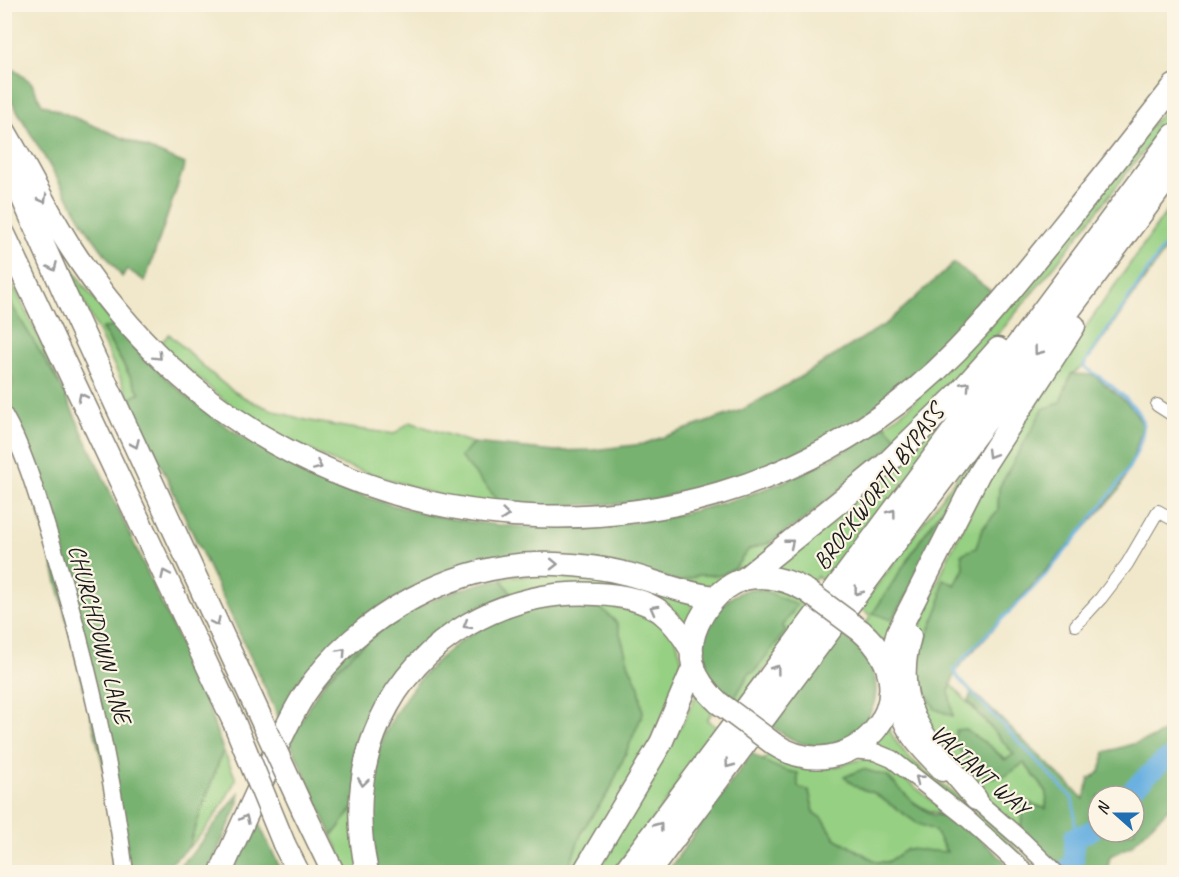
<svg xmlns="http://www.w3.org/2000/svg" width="1179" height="877" font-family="Caveat,sans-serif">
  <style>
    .green { fill: #96d083; stroke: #597650; stroke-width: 1.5 }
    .forest { fill: #78b271; stroke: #4a6746; stroke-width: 1.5; fill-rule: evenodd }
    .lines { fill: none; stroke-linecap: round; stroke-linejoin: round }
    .stream { stroke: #6ab1e1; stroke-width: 3 }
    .river { stroke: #6ab1e1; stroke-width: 20 }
    .street-casing { stroke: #868274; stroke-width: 14 }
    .secondary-casing { stroke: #868274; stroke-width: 19 }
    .highway-casing { stroke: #868274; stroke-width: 25 }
    .street { stroke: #fff; stroke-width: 12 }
    .secondary { stroke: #fff; stroke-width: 16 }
    .highway { stroke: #fff; stroke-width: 22 }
    .highway-bridge-casing { stroke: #868274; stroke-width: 25; stroke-linecap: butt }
    .highway-bridge { stroke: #fff; stroke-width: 22 }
    .oneway { stroke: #999 }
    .labels { text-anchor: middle; stroke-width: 4.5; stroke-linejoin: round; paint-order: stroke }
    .street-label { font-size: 24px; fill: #1c1c1c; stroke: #fcf5e5 }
  </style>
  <rect width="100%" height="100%" fill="#fcf5e5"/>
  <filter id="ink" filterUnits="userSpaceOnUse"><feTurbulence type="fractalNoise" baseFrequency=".0167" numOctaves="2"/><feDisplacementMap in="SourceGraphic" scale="12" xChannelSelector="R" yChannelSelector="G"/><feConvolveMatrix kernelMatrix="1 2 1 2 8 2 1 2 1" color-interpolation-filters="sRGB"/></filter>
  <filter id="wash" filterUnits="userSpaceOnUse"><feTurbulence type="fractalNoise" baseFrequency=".008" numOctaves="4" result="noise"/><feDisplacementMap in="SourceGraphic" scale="24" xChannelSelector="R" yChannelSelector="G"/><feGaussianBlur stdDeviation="1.35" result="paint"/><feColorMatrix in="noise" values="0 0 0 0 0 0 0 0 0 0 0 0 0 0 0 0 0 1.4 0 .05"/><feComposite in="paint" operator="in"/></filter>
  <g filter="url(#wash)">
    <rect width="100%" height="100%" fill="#f1e8cb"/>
    <!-- green -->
    <path class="green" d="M1174 99V112L1057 263 981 355 899 440 885 425 909 407Z
      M1174 201V238L1083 367 1071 374 1060 403 1043 409 999 488 998 510 982 529 976 548 954 585 943 580 940 604 919 656 916 674 935 709 953 716 949 692 951 684 1014 754 1006 760 990 746 954 743 974 768 987 777 1005 776 1024 763 1047 792 1046 809 1028 802 1018 833 924 728 910 669 913 642 948 557 988 477 1066 355Z
      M59 249 84 286 116 327 102 329 140 393 130 399Z
      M4 265 62 388 14 309 5 288Z
      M169 334C188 351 214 379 235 392 283 422 340 426 394 434L410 422 473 443 461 457 504 507 441 496 339 464 249 421 159 345Z
      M983 376 829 585 817 576 812 583 770 568Z
      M1026 384 954 513 944 507 921 539 874 613 917 581 885 646 865 624 871 616 860 608Z
      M771 542 772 551 717 583 708 586 680 582 699 575H721L735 568 748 550Z
      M538 575C594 576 645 589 698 604L688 626 657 605 514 597 501 579Z
      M765 586 800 599 799 602 810 610 739 703 734 699 750 672 796 605 765 591 750 589Z
      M598 605C629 607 648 616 674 631L682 660 677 682 656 735 576 872H567L583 829 610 790 643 713 639 687Z
      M697 693 713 711 707 720 720 729 614 872H592L685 719Z
      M887 724C900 759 936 778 963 801 990 823 1016 848 1041 872H1034L872 744Z
      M223 750 236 779C224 804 208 829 188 848Z
      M770 755C788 767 817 772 838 766 857 761 863 756 883 762L977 836 961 828 950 816C921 813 907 797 887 776L874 793 917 823 934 830 947 853 907 850 888 862H877L835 838 824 820 814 813 809 791 797 787 798 773C785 771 774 769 763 760Z
      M356 805 362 872H349L332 836Z"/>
    <!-- forest -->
    <path class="forest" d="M7 65 31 82 42 104 185 164 145 281 127 269 122 277 88 231 5 90V68Z
      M954 263 996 295 966 331 900 389 835 435 761 470 644 503 504 507 460 457 473 443 556 451 593 450 643 444 742 410 797 379 887 323Z
      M4 288 14 309 62 388 203 693 223 750 188 848 161 872H130L19 431 5 404 13 383 5 362Z
      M116 327C147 360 179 393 216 419 381 537 586 558 773 486 812 471 850 448 885 425L899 440 805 519 771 542 748 550 735 568 721 575H699L680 582 631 568 434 580 280 720 130 399 140 393 102 328Z
      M1071 374 1094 375 1132 407 1143 425 1132 461 1119 490 955 671 949 692 953 716 935 709 916 673 919 656 940 604 943 579 955 585 964 569 961 554 976 548 982 529 998 510 999 488 1043 409 1060 403Z
      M944 506 954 513 917 581 891 620 873 613 921 539Z
      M501 579 514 597 405 674 356 805 332 836 290 742C301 722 311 699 325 682 330 675 338 668 344 662 387 619 441 590 501 579Z
      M750 589 765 591 797 605 783 626 786 631 754 672H750L734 699 727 695 724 696C716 685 706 674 703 660 698 630 721 596 750 589Z
      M570 603 598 605 617 623 629 665 639 687 643 713 610 790 583 829 567 872H377C373 847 367 821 370 795 376 717 435 643 508 616 528 609 549 606 570 603Z
      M841 633C855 643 867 656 873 672 887 712 848 753 808 745 794 742 783 734 771 726Z
      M972 691 1084 799 1089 779 1100 772 1105 752 1153 738 1174 726V803L1131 846 1110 856 1107 872H1061L1018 833 1023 820 1022 806 1028 802 1046 809 1047 792 1024 763 1005 776 987 777 974 768 954 743 956 730 964 729 990 746 1005 760 1014 754 968 701ZM1098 796H1134V832H1098Z
      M752 753C768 764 779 770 798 773V787L809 791 814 813 824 820 835 838 877 862H888L907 849 947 852 934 830 917 823 874 793 858 788 844 777 863 769 887 776 914 803 933 815 950 816 961 828 977 836 1016 872H667Z
      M239 793 237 807 208 872H174L194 851Z
      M256 818 282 872H233Z"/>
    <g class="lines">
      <!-- stream -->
      <path class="stream" d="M1074 837 1075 813 1072 798 957 677 954 670C979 639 1009 613 1037 584 1056 564 1072 542 1090 520 1109 497 1143 457 1143 426 1143 406 1099 376 1083 366L1174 232"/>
      <!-- river -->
      <path class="river" d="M1125 796 1162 762 1174 756
        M1064 872 1074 862V837L1091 831 1098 824"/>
    </g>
  </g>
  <g filter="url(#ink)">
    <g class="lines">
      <defs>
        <path id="street" d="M1157 405 1174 416
          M1076 625 1101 598 1127 564 1158 511 1174 520"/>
        <path id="secondary" d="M4 415C27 456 39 503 53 547 86 654 111 762 125 872
          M892 692C901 732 914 745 942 773
          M849 750 875 752 892 759 964 816 1026 872
          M967 792 1022 840 1055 872"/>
        <path id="highway" d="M4 130C27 169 47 210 71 248 98 290 131 330 167 364 364 551 681 568 897 404 956 359 1001 303 1047 246 1090 193 1132 140 1174 86
          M4 156 65 294 252 699
          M4 234 234 722
          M744 579 886 464 957 395 998 349
          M910 636C889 714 932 744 976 799
          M888 669 898 632 979 473 1074 326
          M719 703C708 693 697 680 693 665 685 631 712 590 744 579 765 573 790 581 807 591
          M774 744C848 793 938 698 861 631
          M303 810 333 872
          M284 844 298 872
          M221 872C235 840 249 809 264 777 276 749 288 721 304 695 357 615 459 559 556 564 580 565 605 568 628 574 657 582 686 594 716 597
          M367 872C356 822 358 769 380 721 418 638 506 588 597 594 619 595 643 599 661 612 675 623 684 637 692 651
          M584 872 661 743 694 666
          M624 872 1174 135
          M649 872 1174 170"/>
      </defs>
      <!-- street casing -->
      <use href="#street" class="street-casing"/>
      <!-- secondary casing -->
      <use href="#secondary" class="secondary-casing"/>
      <!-- highway casing -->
      <use href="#highway" class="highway-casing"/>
      <!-- street -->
      <use href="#street" class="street"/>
      <!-- secondary -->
      <use href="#secondary" class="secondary"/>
      <!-- highway -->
      <use href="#highway" class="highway"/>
      <defs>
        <path id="highway-bridge" d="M807 591 861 631
          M252 699 303 810
          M719 703 774 744
          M234 722 284 844"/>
      </defs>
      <!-- highway-bridge casing -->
      <use href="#highway-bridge" class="highway-bridge-casing"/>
      <!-- highway-bridge -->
      <use href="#highway-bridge" class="highway-bridge"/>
    </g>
    <!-- one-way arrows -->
    <defs><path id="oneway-chevron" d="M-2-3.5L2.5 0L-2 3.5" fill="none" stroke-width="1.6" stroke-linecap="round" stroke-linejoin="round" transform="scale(1.5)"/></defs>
    <g class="oneway">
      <use href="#oneway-chevron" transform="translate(43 199) rotate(61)"/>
      <use href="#oneway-chevron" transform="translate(53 267) rotate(66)"/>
      <use href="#oneway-chevron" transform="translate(1038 351) rotate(127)"/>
      <use href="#oneway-chevron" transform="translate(158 356) rotate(45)"/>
      <use href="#oneway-chevron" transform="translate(966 385) rotate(-48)"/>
      <use href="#oneway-chevron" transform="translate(82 397) rotate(-116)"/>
      <use href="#oneway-chevron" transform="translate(135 444) rotate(66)"/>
      <use href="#oneway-chevron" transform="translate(991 454) rotate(121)"/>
      <use href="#oneway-chevron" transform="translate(318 466) rotate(24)"/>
      <use href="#oneway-chevron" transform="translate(892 513) rotate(-53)"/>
      <use href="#oneway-chevron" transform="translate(505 515) rotate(6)"/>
      <use href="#oneway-chevron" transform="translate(790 543) rotate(-39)"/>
      <use href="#oneway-chevron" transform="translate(554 564) rotate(1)"/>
      <use href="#oneway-chevron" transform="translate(165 574) rotate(-115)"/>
      <use href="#oneway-chevron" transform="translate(858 591) rotate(127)"/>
      <use href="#oneway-chevron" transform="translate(654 609) rotate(-151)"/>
      <use href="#oneway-chevron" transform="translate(216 622) rotate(65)"/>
      <use href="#oneway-chevron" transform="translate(467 625) rotate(149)"/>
      <use href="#oneway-chevron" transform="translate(342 652) rotate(-47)"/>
      <use href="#oneway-chevron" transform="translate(776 669) rotate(-53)"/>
      <use href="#oneway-chevron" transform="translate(729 764) rotate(127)"/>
      <use href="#oneway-chevron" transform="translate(919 779) rotate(-142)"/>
      <use href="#oneway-chevron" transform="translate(363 782) rotate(98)"/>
      <use href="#oneway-chevron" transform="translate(245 819) rotate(-66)"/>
      <use href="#oneway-chevron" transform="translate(659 826) rotate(-53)"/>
    </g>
  </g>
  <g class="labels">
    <!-- street labels -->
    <g class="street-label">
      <text transform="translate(878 487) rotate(-53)" y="8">BROCKWORTH BYPASS</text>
      <text transform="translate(100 634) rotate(75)" y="8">CHURCHDOWN LANE</text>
      <text transform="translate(980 770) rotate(42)" y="8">VALIANT WAY</text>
    </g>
  </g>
  <!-- margin -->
  <rect width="1179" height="877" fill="none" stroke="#fcf5e5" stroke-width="24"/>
  <!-- north arrow -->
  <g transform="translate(1116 814) rotate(291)"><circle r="28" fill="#fcf5e5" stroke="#a29e95" stroke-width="1.5"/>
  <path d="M0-4.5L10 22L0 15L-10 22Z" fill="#1f6fb2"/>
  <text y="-9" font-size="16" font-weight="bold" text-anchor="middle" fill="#1c1c1c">N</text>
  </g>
</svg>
